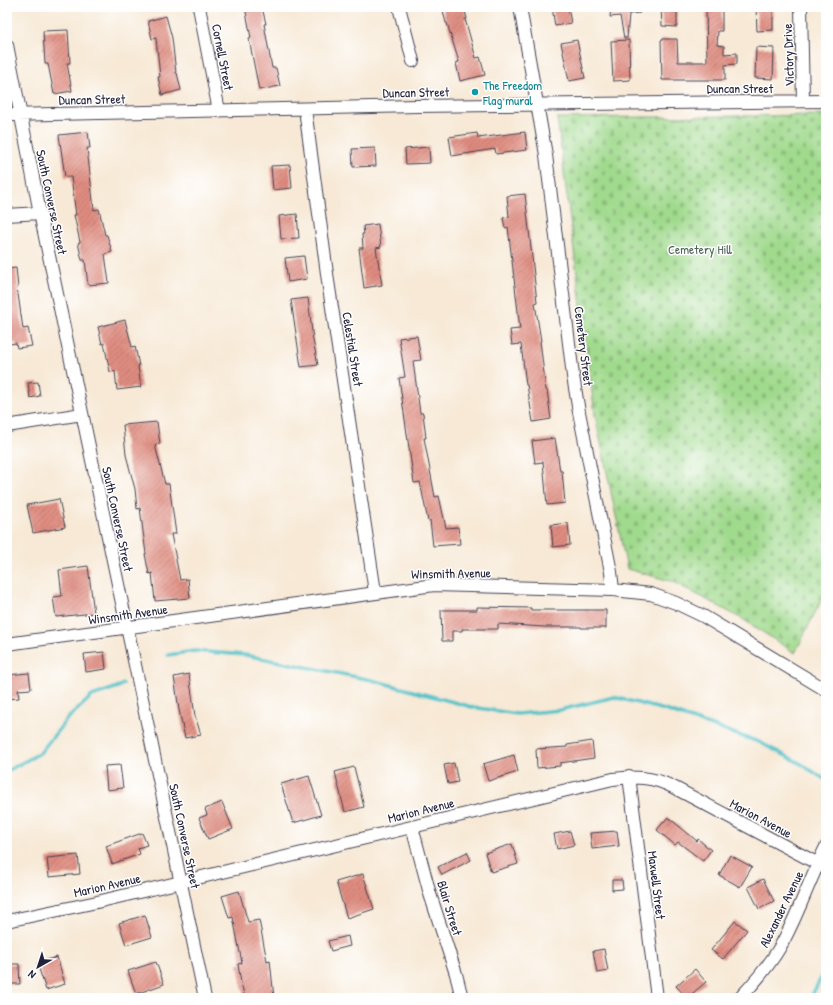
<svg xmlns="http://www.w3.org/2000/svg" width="833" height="1005" font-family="'Patrick Hand',sans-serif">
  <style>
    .cemetery { fill: url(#cemetery-stones); stroke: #617e64 }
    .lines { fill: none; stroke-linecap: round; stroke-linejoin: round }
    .stream { stroke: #54c2c9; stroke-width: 3.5 }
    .building { fill: url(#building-hatch) }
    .street-casing { stroke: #424052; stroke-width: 14 }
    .street { stroke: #fff; stroke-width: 12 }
    .culture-dot { fill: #0f9aa8; stroke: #fff; stroke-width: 1.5 }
    .labels { text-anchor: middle; stroke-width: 3; stroke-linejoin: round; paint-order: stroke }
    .street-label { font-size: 13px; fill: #22223b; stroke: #fff }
    .culture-label { font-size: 13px; fill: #0d838f; stroke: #fff; text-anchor: start }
    .park-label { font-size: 13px; fill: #4e6258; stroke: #fff }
  </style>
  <defs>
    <pattern id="cemetery-stones" width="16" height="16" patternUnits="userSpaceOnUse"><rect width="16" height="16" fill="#a0da8d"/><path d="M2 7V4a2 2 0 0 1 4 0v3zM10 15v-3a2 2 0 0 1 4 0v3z" fill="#8abb7b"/></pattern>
    <pattern id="building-hatch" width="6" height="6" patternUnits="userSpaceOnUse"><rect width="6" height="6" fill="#e08c80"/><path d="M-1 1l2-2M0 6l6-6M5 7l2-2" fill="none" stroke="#b5726a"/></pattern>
  </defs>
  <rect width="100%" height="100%" fill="#fff"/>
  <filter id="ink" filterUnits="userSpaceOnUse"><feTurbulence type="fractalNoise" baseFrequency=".025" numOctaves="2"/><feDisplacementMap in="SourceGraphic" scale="8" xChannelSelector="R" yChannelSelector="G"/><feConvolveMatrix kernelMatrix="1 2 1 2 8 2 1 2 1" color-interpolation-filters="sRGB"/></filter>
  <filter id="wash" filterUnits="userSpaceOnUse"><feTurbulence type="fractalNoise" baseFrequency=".012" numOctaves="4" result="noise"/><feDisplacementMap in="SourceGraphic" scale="16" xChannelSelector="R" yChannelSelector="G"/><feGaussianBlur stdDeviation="0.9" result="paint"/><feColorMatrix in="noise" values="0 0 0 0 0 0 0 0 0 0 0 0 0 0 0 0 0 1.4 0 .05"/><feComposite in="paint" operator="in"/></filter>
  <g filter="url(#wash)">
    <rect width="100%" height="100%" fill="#f7e9d6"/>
    <!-- cemetery -->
    <path class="cemetery" d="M826 115V591L795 653 744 620 674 582 627 569 595 415 557 118Z"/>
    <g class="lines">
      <!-- stream -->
      <path class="stream" d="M168 655 195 651 245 655 372 680 472 707 517 714 560 710 614 697 665 710 759 742 798 762 826 780
        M7 771 40 753 67 719 92 696 118 687 123 684
        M814 998 813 993 826 969"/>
    </g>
    <g id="blocks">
      <!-- building -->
      <path class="building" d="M245 7H262L266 24H264L272 68H276L280 86 259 90 249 39 251 38Z
        M442 7H464L467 19H465L476 58 480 57 485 75 460 81 456 63 459 62 447 23H446Z
        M552 7H568L571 23 555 26Z
        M611 7H639L640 13 629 14 627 38H624L620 16 610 17Z
        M661 7H677V27L662 26Z
        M706 7H722V31H718L717 45 724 46V54L737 53V64L725 65V80H662L661 40 663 39H677L678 62H707Z
        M756 7H773V30L757 31Z
        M166 16 172 38 176 73H177L181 90 162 95 158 77H160L156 38 152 39 148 21Z
        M68 30 70 63H67L72 91 54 94 48 64H45L43 31Z
        M577 40 585 78 569 81 561 43Z
        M629 40 630 80 613 81 611 41Z
        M756 47 774 48 773 79 755 78Z
        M88 132 90 148H87L94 210 99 209 105 235H107L112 252 105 254 109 283 88 285 85 260H82L78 243 80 242 74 215H76L71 177H65L59 135Z
        M525 132 527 150 496 154 495 149 452 156 449 137 477 133 478 138Z
        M429 147 430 163 406 164 405 149Z
        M375 148 376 166 353 167 352 149Z
        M290 165 292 188 273 190 271 166Z
        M525 194 537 302 535 303 541 341H540L546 390H547L551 419 533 422 527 385H526L521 344 512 345 510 330 520 329 508 227 505 228 503 218 509 217 507 196Z
        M297 214 299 238 281 239 279 216Z
        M378 224 381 247 376 248 382 285 364 288 359 248H363L362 234H364L363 226Z
        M304 256 307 279 288 282 285 258Z
        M16 268 18 287H17L23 329 28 328 32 346 17 348 16 343 10 344 7 328V269Z
        M308 298 313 340 318 365 301 367 291 300Z
        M125 320 132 347 135 346 139 366H138L141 387 117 390 115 371 110 372 104 343 102 344 98 327Z
        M417 336 421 360 413 361 420 413H423L426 438H424L435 497 439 496 446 528 458 527 460 544 433 546 430 520 428 521 420 482 414 483 399 378 405 377 399 338Z
        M38 382 40 396 30 398 28 383Z
        M157 422 160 444 155 445 165 484H169L176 534H171L180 580 188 579 190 598 155 601 152 573 149 574 145 554H146L140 508 137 509 135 489 126 455 123 425Z
        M555 438 560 471H562L565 503 547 505 543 462 535 463 532 441Z
        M59 499 65 527 33 533 27 505Z
        M568 523 570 545 553 547 551 525Z
        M88 566 94 613 56 617 53 597 62 596 59 570Z
        M477 607 531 608V610H606V628H581V627H544L498 624V629H462V631H452V641H442L441 610H477Z
        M104 652 106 669 86 672 84 654Z
        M29 673 31 689 18 690 19 698 7 699V675Z
        M189 674 195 716 201 735 185 738 179 710 174 677Z
        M592 741 594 758 560 763V766L537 768 536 749 567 747V745Z
        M514 755 518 772 488 781 483 764Z
        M454 763 458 782 448 784 444 765Z
        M120 765 123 788 107 790 105 766Z
        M354 767 364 807 345 812 335 772Z
        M309 776 321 815 293 823 281 784Z
        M222 802 233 829 208 839 199 818 207 815 205 809Z
        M668 817 697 841 698 839 711 850 703 861 678 842 675 845 657 830Z
        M570 831 574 845 557 849 554 834Z
        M617 831 619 846 592 849 590 833Z
        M142 833 147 845 138 848 140 854 112 864 106 846Z
        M512 844 518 864 491 872 485 853Z
        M467 852 471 860 442 875 438 867Z
        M78 855 80 874 49 877 47 858Z
        M730 855 752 867 740 887 719 875Z
        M363 874 374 909 347 918 336 882Z
        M763 879 774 901 759 909 748 887Z
        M612 880H622L623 889 612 890Z
        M239 891 248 922 259 920 267 961 270 960 274 998H245L241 983 238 964 242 963 233 917 229 918 222 896Z
        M145 915 152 937 126 945 119 923Z
        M735 921 747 930 723 959 711 950Z
        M348 936 350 946 331 951 328 941Z
        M604 949 608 971 597 973 593 951Z
        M57 957 65 984 46 990 37 963Z
        M156 962 164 984 136 994 128 971Z
        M7 964H19L20 984H7Z
        M695 969 706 982 687 998 676 986Z"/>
    </g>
  </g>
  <g filter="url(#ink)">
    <use href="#blocks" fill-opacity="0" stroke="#424052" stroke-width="1"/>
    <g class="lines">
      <defs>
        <path id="street" d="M199 7 219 111
          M399 7 413 61
          M520 7 546 155 573 376 579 412 611 572 613 590
          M801 7 803 101
          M7 45 40 213 205 998
          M305 109 328 281 375 592
          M7 115 417 106 826 101
          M7 215 40 213
          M7 426 82 414
          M7 644 434 585 613 590 651 594 676 603 703 616 826 690
          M629 776 657 998
          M412 827 430 894 456 974 462 998
          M7 921 97 902 613 779C635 776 653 777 673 787L826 868
          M740 998C754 983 769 966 780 947 798 916 809 880 826 847"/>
      </defs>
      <!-- street casing -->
      <use href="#street" class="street-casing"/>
      <!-- street -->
      <use href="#street" class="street"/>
    </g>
  </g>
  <!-- markers -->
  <circle class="culture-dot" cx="475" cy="92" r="4"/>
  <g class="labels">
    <!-- street labels -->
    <g class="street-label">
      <text transform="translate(788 55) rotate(-92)" y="5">Victory Drive</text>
      <text transform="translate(223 57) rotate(79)" y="5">Cornell Street</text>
      <text x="740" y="93">Duncan Street</text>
      <text transform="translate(416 92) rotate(-1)" y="5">Duncan Street</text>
      <text transform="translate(92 99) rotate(-1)" y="5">Duncan Street</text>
      <text transform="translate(52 202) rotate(78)" y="5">South Converse Street</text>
      <text transform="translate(584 346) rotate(83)" y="5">Cemetery Street</text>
      <text transform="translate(353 349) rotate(81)" y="5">Celestial Street</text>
      <text transform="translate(118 519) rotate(78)" y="5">South Converse Street</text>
      <text transform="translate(451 573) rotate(-1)" y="5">Winsmith Avenue</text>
      <text transform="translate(128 614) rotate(-8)" y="5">Winsmith Avenue</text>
      <text transform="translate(421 810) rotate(-14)" y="5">Marion Avenue</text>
      <text transform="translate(761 818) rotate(28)" y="5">Marion Avenue</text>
      <text transform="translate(185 836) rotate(78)" y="5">South Converse Street</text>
      <text transform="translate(107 885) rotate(-13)" y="5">Marion Avenue</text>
      <text transform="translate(657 885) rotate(83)" y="5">Maxwell Street</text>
      <text transform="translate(450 908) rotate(73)" y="5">Blair Street</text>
      <text transform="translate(781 909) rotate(-64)" y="5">Alexander Avenue</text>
    </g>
    <!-- culture labels -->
    <g class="culture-label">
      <text x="483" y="90">The Freedom<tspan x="483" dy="15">Flag mural</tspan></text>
    </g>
    <!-- park labels -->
    <g class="park-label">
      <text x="700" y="254">Cemetery Hill</text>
    </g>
  </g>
  <!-- margin -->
  <rect width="833" height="1005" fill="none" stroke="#fff" stroke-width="24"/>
  <!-- north arrow -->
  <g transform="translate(38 967) rotate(219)" stroke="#ffffff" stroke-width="3" paint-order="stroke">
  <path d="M0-3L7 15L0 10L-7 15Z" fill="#22223b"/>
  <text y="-6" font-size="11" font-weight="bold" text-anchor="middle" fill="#22223b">N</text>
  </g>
</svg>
